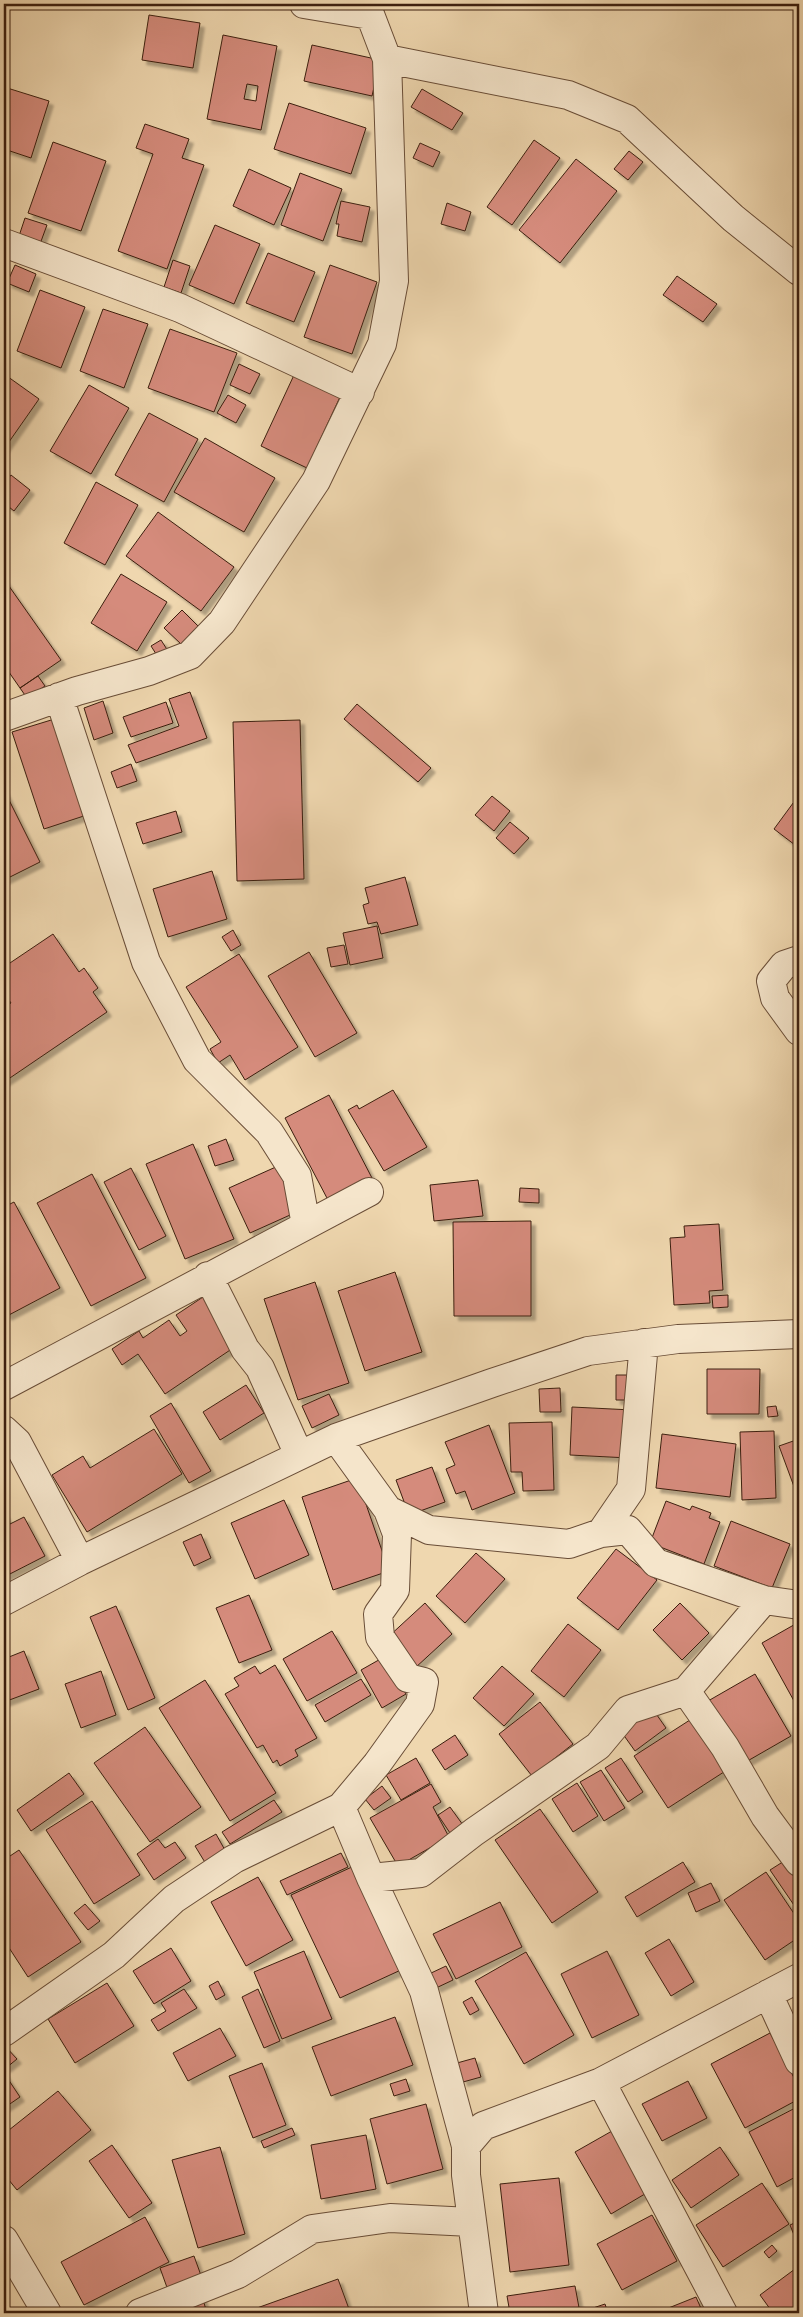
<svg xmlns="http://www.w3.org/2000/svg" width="803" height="2317" font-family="'EB Garamond',serif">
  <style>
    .building { fill: #d58b7c; stroke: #3c1f0f; fill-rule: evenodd; filter: url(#shadow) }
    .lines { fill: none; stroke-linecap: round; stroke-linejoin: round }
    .street-casing { stroke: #694d37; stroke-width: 30 }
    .street { stroke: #f5e5cb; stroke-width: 28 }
  </style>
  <defs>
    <filter id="shadow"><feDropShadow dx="4.5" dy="4.5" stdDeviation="1" flood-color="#0004"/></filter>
  </defs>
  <rect width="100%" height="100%" fill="#efd7af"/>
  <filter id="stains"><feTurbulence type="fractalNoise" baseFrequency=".004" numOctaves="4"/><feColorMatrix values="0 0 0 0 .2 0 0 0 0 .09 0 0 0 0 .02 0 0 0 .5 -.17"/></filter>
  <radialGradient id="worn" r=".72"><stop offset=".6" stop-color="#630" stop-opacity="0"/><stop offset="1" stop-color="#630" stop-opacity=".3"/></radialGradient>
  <!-- building -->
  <path class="building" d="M149 15 200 23 193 68 142 60Z
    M223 35 277 46 261 130 207 119ZM247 84 258 86 256 101 244 99Z
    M312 45 380 60 372 96 304 81Z
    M4 87 49 101 31 158 4 149Z
    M422 89 463 113 452 130 411 107Z
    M289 103 366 128 351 174 274 149Z
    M145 124 189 139 182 158 204 165 167 269 118 251 153 154 136 148Z
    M534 140 560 158 512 225 487 207Z
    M53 142 106 161 81 231 28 213Z
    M420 143 440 152 433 167 413 158Z
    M629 151 643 162 628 180 614 169Z
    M576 159 617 191 560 263 519 230Z
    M249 169 291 188 274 225 233 206Z
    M300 173 342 189 323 241 281 225Z
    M341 201 370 207 362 242 337 236 339 224H336Z
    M447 203 471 212 465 231 441 224Z
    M25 218 47 225 40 244 19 236Z
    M215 225 260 244 234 304 189 285Z
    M268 253 315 272 294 322 246 303Z
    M173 260 190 266 181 293 164 287Z
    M15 265 36 274 29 292 7 283Z
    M330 265 377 282 352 354 304 337Z
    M677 276 717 304 703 322 663 295Z
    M40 290 85 307 61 368 17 351Z
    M103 309 148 324 124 388 80 371Z
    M170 329 237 353 214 412 148 388Z
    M239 364 260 374 250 394 230 385Z
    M4 374 39 399 4 449Z
    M294 375 340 397 307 468 261 446Z
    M89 385 129 408 91 474 50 451Z
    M228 395 246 405 236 423 217 413Z
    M149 413 198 439 164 502 115 475Z
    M205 438 275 478 244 532 174 492Z
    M11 475 30 490 14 511 4 503V484Z
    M96 482 138 505 105 565 64 543Z
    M158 512 234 567 201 611 126 556Z
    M121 574 167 602 137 651 91 623Z
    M4 579 61 660 20 688 4 665Z
    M182 610 199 627 181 644 164 628Z
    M161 640 168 651 158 657 151 646Z
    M38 676 45 686 27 698 20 688Z
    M190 692 207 738 136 763 128 745 179 726 169 699Z
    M103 701 113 733 94 740 84 708Z
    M166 702 173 723 131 737 123 717Z
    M357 704 431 768 418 782 344 719Z
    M61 717 93 813 44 829 12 732Z
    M300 720 304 879 237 881 233 722Z
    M131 764 137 781 117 788 111 772Z
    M4 790 40 862 4 880Z
    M799 795V848L774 829Z
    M492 796 510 811 494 831 475 815Z
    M176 811 182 832 143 844 136 823Z
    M510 822 529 838 514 854 496 838Z
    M212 871 227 919 168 937 153 889Z
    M405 877 418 925 381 934 377 922 368 924 363 905 369 903 365 888Z
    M377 926 383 958 350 965 343 933Z
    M233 930 241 945 231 951 222 937Z
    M53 934 79 972 84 968 98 988 93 992 107 1012 4 1082V1007L11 1003 4 993V967Z
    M344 945 348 964 331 967 327 948Z
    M309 952 357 1033 315 1057 268 976Z
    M239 954 298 1047 245 1080 230 1055 218 1063 210 1049 221 1042 186 987Z
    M393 1090 427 1147 384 1171 348 1110 357 1105 359 1109Z
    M329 1095 372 1178 328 1200 285 1118Z
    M226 1139 234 1160 215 1166 208 1146Z
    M193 1144 234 1239 185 1259 146 1164Z
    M278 1166 299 1211 250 1233 229 1188Z
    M131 1168 166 1236 139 1250 104 1182Z
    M92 1174 146 1278 91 1306 37 1203Z
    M478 1180 483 1216 434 1221 430 1185Z
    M520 1188 539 1189V1203L519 1202Z
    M14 1202 60 1288 7 1316 4 1310V1207Z
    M531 1221V1316H454L453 1222Z
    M719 1224 723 1290 709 1291 710 1303 674 1305 670 1238 685 1237 684 1226Z
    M395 1272 422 1352 365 1371 338 1291Z
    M315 1282 349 1383 298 1400 264 1299Z
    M206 1295 239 1344 165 1394 138 1354 122 1365 112 1349 139 1331 143 1338 169 1320 180 1336 187 1331 176 1315Z
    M728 1295V1307L713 1308 712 1296Z
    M707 1369H760L759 1414H707Z
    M616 1375H636V1400H616Z
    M246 1385 264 1413 220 1440 203 1412Z
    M560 1388 561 1412H540L539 1389Z
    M329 1394 339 1415 312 1428 302 1406Z
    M171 1403 211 1471 189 1483 150 1416Z
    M776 1406 778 1416 768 1417 767 1407Z
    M572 1407 632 1410 629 1458 570 1455Z
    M552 1422 554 1490 523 1491 522 1472H511L509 1423Z
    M489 1425 515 1493 472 1510 465 1491 456 1494 446 1469 455 1465 445 1442Z
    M154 1429 182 1474 87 1532 52 1475 83 1456 90 1468Z
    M774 1431 776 1498 742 1500 740 1432Z
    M662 1434 736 1444 730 1497 656 1488Z
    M799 1439V1491L796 1492 779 1446Z
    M432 1467 445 1502 409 1515 396 1480Z
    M357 1478 389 1571 333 1590 302 1497Z
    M284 1500 309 1555 255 1579 231 1523Z
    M666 1501 690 1510 692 1506 711 1513 709 1518 720 1522 704 1564 650 1543Z
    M4 1513 10 1524 24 1517 45 1556 4 1577Z
    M731 1521 790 1544 772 1588 714 1566Z
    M201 1534 211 1558 194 1566 183 1542Z
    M616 1549 657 1580 618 1630 577 1598Z
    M476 1553 505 1579 465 1623 436 1596Z
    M249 1595 272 1650 239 1663 216 1608Z
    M425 1603 452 1634 415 1668 387 1638Z
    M680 1603 709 1633 682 1660 653 1630Z
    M116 1606 155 1698 128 1710 90 1617Z
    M799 1622V1710L762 1643Z
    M568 1624 601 1650 564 1697 531 1671Z
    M332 1631 357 1673 307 1701 283 1659Z
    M24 1651 39 1689 4 1702V1659Z
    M384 1657 406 1694 382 1708 361 1670Z
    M275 1665 317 1738 295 1750 298 1756 280 1766 277 1760 273 1763 263 1745 257 1748 225 1694 239 1686 234 1678 255 1666 260 1674Z
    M502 1666 534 1694 504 1726 473 1698Z
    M101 1671 116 1715 81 1728 65 1684Z
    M755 1674 791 1736 744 1763 708 1701Z
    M361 1679 371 1695 325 1722 315 1705Z
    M205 1680 276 1793 230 1821 159 1708Z
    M540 1702 573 1744 532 1776 499 1734Z
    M652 1708 666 1728 635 1751 620 1730Z
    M693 1718 727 1770 668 1808 634 1756Z
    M145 1727 201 1807 150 1842 94 1763Z
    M455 1735 468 1755 445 1770 432 1750Z
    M416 1758 430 1783 401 1800 386 1775Z
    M621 1758 643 1792 628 1802 605 1768Z
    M601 1770 625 1808 604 1821 580 1782Z
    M69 1773 84 1794 31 1831 17 1810Z
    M577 1783 598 1816 573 1832 552 1799Z
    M431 1784 441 1802 433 1807 449 1837 398 1866 370 1818Z
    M382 1786 391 1798 374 1810 365 1799Z
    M274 1800 282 1812 230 1844 222 1832Z
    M92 1801 140 1875 94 1904 46 1830Z
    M450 1807 463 1825 450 1833 438 1815Z
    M540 1809 598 1892 552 1923 495 1840Z
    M216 1834 226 1852 206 1864 195 1846Z
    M158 1839 165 1848 175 1842 186 1858 154 1880 137 1854Z
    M19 1850 81 1942 28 1977 4 1940V1860Z
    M341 1853 348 1867 287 1895 280 1881Z
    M789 1858 799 1873 798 1911 770 1870Z
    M683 1862 695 1882 637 1917 625 1897Z
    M354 1866 403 1969 340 1998 291 1895Z
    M766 1872 799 1921V1937L765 1960 724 1900Z
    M258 1877 293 1940 246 1966 211 1902Z
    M711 1883 720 1901 696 1912 688 1893Z
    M500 1902 522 1947 456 1979 433 1934Z
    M85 1904 100 1921 88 1930 74 1913Z
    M669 1939 694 1982 671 1996 645 1953Z
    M171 1948 191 1981 154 2004 133 1971Z
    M304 1951 332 2019 282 2039 254 1972Z
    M607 1951 639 2015 592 2038 561 1974Z
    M526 1952 574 2035 524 2064 475 1981Z
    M446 1966 453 1980 436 1988 429 1974Z
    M218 1981 225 1995 216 2000 209 1986Z
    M107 1983 134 2026 75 2063 48 2019Z
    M184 1989 197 2008 158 2031 151 2020 166 2011 161 2003Z
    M258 1989 280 2041 264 2048 242 1997Z
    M472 1997 479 2010 470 2015 463 2002Z
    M395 2017 413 2065 331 2096 312 2047Z
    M220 2028 236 2056 188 2081 173 2053Z
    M770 2033 799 2087V2099L745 2128 711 2064Z
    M5 2046 17 2059 6 2068 4 2065Z
    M475 2058 481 2077 463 2082 457 2063Z
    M262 2063 286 2125 253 2138 229 2076Z
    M4 2073 20 2097 4 2108Z
    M406 2079 410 2091 394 2096 390 2084Z
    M688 2081 707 2118 662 2141 642 2104Z
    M58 2091 91 2130 17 2190 4 2174V2134Z
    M426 2104 443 2169 387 2184 370 2119Z
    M799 2106V2175L777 2187 749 2132Z
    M619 2127 655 2188 611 2214 575 2152Z
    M292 2128 295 2135 264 2148 261 2141Z
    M366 2135 376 2189 321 2199 311 2145Z
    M112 2145 152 2203 129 2218 89 2161Z
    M220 2147 245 2234 198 2248 172 2160Z
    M720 2147 739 2175 691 2208 672 2180Z
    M559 2178 569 2265 510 2272 500 2184Z
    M762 2183 789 2224 723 2267 696 2225Z
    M652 2215 677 2261 622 2290 597 2244Z
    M145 2217 169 2262 84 2305 61 2262Z
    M799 2221V2233L794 2235 790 2225Z
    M772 2245 777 2251 769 2258 764 2252Z
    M194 2256 203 2281 169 2293 160 2268Z
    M799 2266V2313H773L760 2295Z
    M338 2279 349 2309 338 2313H243Z
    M575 2286 580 2313H510L507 2296Z
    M201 2293 207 2313H174Z
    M696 2297 703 2313H656Z
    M605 2304 608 2313H591L590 2309Z"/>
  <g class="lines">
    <defs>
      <path id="street" d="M304 4 370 15
        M366 4 387 59 568 95 627 119 733 218 799 271
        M4 243 180 308 360 392
        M59 697 146 962 197 1060 269 1132 297 1176 306 1225
        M4 717 77 691 149 671 190 655 222 622 316 481 382 344 394 281 387 59
        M799 960 784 965 771 981 775 998 799 1031
        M208 1276 245 1349 260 1368 299 1455
        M4 1386 369 1192
        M4 1430 17 1442 80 1561
        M388 1510 429 1530 569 1544 601 1533 628 1530 656 1563 764 1600 799 1605
        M601 1533 631 1489 644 1343
        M4 1601 80 1561 336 1438 492 1383 588 1351 678 1339 799 1334
        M686 1691 725 1747 765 1816 799 1862
        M341 1807 371 1878 424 1991 466 2146V2175L484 2313
        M371 1878 421 1873 474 1832 598 1746 628 1710 686 1691 764 1600
        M768 1994 799 2061
        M4 2032 114 1955 174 1899 234 1859 341 1807 377 1764 420 1704 424 1682 408 1678 380 1637 378 1614 395 1590 397 1534 388 1510 336 1438
        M601 2082 723 2313
        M466 2146 483 2126 601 2082 799 1978
        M4 2240 47 2313
        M140 2313 238 2274 312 2229 390 2218 471 2222"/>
    </defs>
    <!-- street casing -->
    <use href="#street" class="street-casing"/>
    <!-- street -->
    <use href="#street" class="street"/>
  </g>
  <!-- margin -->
  <rect width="803" height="2317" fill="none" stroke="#efd7af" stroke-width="20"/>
  <rect x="5" y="5" width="793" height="2307" fill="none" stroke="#3c1f0f" stroke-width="2.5"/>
  <rect x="10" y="10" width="783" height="2297" fill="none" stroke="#3c1f0f"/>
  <rect width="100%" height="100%" filter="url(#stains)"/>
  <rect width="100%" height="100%" fill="url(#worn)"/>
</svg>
